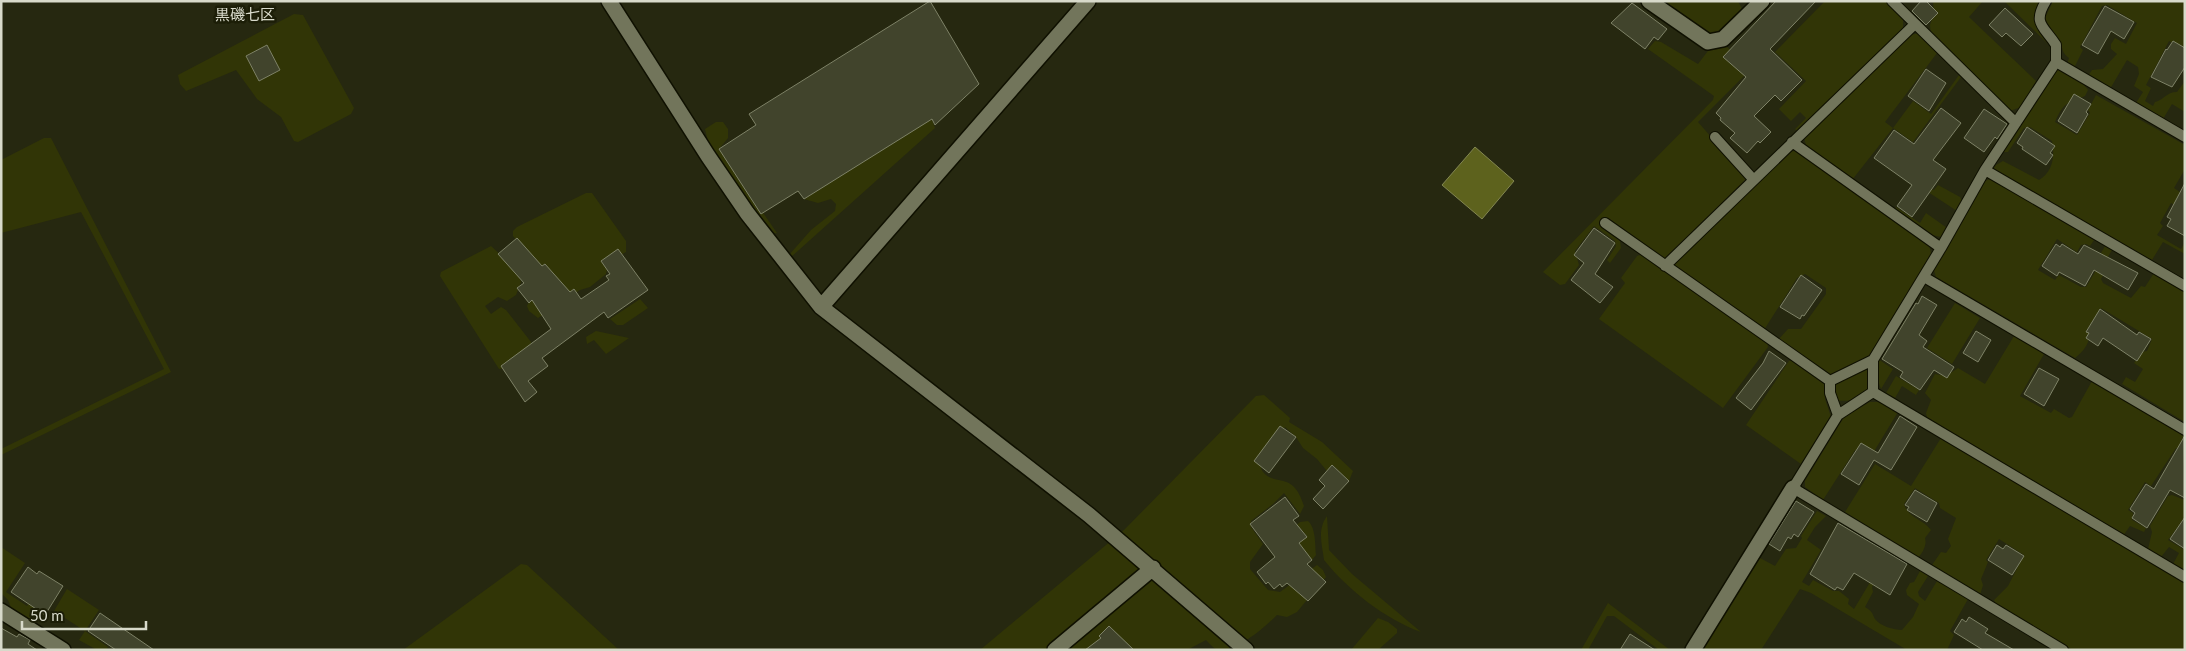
<svg xmlns="http://www.w3.org/2000/svg" width="2186" height="651" font-family="Lato,'Noto Sans JP',sans-serif">
  <style>
    .green { fill: #313506 }
    .water { fill: #5d621d; stroke: #828651 }
    .building { fill: #41442c; stroke: #7e8267 }
    .lines { fill: none; stroke-linecap: round; stroke-linejoin: round }
    .lane-casing { stroke: #0f1000; stroke-width: 12 }
    .street-casing { stroke: #0f1000; stroke-width: 18 }
    .lane { stroke: #72755b; stroke-width: 10 }
    .street { stroke: #72755b; stroke-width: 15 }
    .labels { text-anchor: middle; stroke-width: 5; stroke-linejoin: round; paint-order: stroke }
    .neighbourhood-label { font-size: 15px; fill: #d8dacb; stroke: #1c1e07 }
  </style>
  <rect width="100%" height="100%" fill="#262810"/>
  <!-- green -->
  <path class="green" d="M1662 1H1738L1742 9 1722 32 1710 34Z
    M1825 1H1887L1903 16V29L1797 131 1795 129 1806 118 1800 112 1791 121 1779 109 1806 81 1775 52Z
    M1933 1H1983L1962 25 1969 17 2036 81 2021 107 2010 111 1931 35 1930 25 1934 13Z
    M2004 1H2042C2034 23 2035 26 2048 44Z
    M2053 1H2185V49L2169 41 2146 85 2151 88 2145 101 2153 106 2155 102C2164 100 2166 92 2177 92L2185 81V112L2172 104 2163 119 2136 103 2143 92 2134 86 2139 74 2138 67 2127 60 2110 89 2088 76 2092 70 2103 69 2117 54 2111 49V44L2115 38 2126 44 2137 23 2107 5 2102 6 2080 47 2083 50 2074 68 2067 64 2069 58C2060 51 2064 48 2059 40 2054 32 2048 27 2045 18Z
    M294 14 303 15 354 108 351 114 298 142 294 141 281 117 257 99 236 70 186 91 180 84 178 75Z
    M1919 33 1937 53 1885 122 1893 128 1913 101 1931 114 1959 75 1961 77 1913 142 1893 128 1852 180 1806 145 1804 137 1910 35Z
    M1655 41 1661 42 1698 64 1711 47 1724 44 1751 69 1698 122 1747 178 1664 259 1605 218 1599 225 1620 241 1621 248 1610 263 1607 260 1616 246 1615 241 1594 226 1575 251 1579 265 1565 284 1560 285 1543 272 1713 100 1714 96 1648 49Z
    M2054 68C2067 68 2081 80 2088 90L2085 96C2067 103 2063 103 2055 122L2077 135 2090 113 2088 110 2096 95 2185 145V169L2174 188 2183 194 2185 210 2171 203 2160 223 2163 226 2157 235 2181 249 2185 242V254L2163 242 2152 260 1997 173 1993 169 1996 165 2003 161 2039 180C2053 172 2055 156 2052 141L2030 127 2024 128 2008 152H2004L2002 149Z
    M932 120 935 128 790 258 789 255 811 230 835 211 836 204 831 199 818 203 804 199 917 128 918 124Z
    M716 122H723L728 129V138L719 149 777 233 770 234 709 145 705 129Z
    M44 138H51L171 372 1 455V449L164 369 81 212 1 233V160Z
    M1797 150 1929 245 1932 257 1870 357 1829 375 1778 340 1788 329H1801L1826 294V288L1805 274 1797 278 1764 330 1673 268V264L1786 153Z
    M1990 179 2094 240 2090 246 2086 244 2081 245 2077 252 2057 239 2038 270 2055 280 2059 275 2081 287H2086L2104 257 2101 253 2105 246 2112 250 2101 269 2105 272 2101 279 2103 283 2131 298 2141 286 2145 287 2154 273 2185 291V422L2122 384 2126 377 2135 382 2143 369 2134 363 2142 352 2147 351 2152 339 2101 308 2086 331 2089 333C2090 344 2083 352 2075 358L1936 277 1933 267 1985 181Z
    M1938 185 1960 197 1962 201 1957 211 1925 190 1928 188 1934 190Z
    M586 193H592L626 241V252L608 263 606 274 590 287 580 290 538 318 529 311 527 306 544 272 513 236V231L517 227Z
    M1896 207 1920 223 1926 213 1947 228 1941 237 1932 235 1895 209Z
    M491 246 516 269 521 282 516 295 507 301 498 297 485 306 491 314 501 307 506 310 531 342 532 347 505 368 499 369 440 276 441 272Z
    M1643 254 1767 342 1768 347 1723 408 1599 319 1625 283 1621 278 1637 256Z
    M640 299 648 308 623 325H617L610 319Z
    M1955 303 1980 318 1952 364 1927 348Z
    M596 331 629 338 606 354 594 340 587 344 586 337Z
    M2014 336 2044 354 2020 396 2051 413 2054 409 2069 418 2072 417 2092 381 2185 436V447L2182 451 2176 448 2151 486 2145 482 2128 510 2133 513 2132 520 2146 528 2144 532 2130 526 2123 536 1927 417 1926 413 1931 400 1925 393 1935 374 1946 376 1958 368 1985 384Z
    M1878 359 1893 369 1881 389 1876 375Z
    M1793 360 1821 379 1824 384 1825 399 1831 417 1801 464 1746 425 1789 361Z
    M1865 368 1869 372V389C1861 398 1849 403 1837 400L1834 393 1835 384Z
    M1896 376 1919 390 1916 395 1902 386 1895 398 1886 393Z
    M1264 395 1290 418 1289 422 1322 442 1353 471 1349 481 1333 465 1327 471 1317 459 1303 448 1296 437 1285 427 1259 461C1260 464 1261 469 1263 472 1275 487 1293 470 1304 506L1300 514 1284 493 1273 504 1251 521V527L1263 544 1250 562V569L1268 590 1280 592 1317 565 1323 570 1326 577 1297 612 1287 617 1277 615C1264 628 1238 651 1218 650 1214 649 1209 643 1206 640L1187 650H980L1124 530 1256 396Z
    M1870 402H1881L1898 412 1870 458 1855 450 1823 500 1805 487V481L1844 417Z
    M1941 438 2185 582V650H2073L1996 604 1994 600 2008 586 2024 555 1999 539 1986 560 1988 562 1981 579 1983 585 1980 595 1932 565 1941 552 1946 553 1951 546 1948 539 1956 518 1940 508 1939 503 1915 488 1904 504C1908 518 1923 519 1931 530L1925 538C1927 545 1923 552 1918 558L1845 512 1875 464 1911 486Z
    M2172 495 2185 500V517L2168 540 2185 550V572L2173 564 2179 553 2169 547 2161 557 2148 549 2152 532 2150 526 2168 496Z
    M1817 511 1826 516 1815 527 1807 540 1821 550 1802 582 1809 586 1813 580 1833 591H1839L1849 599 1848 604 1854 609 1878 569 1882 570 1872 587 1873 592 1865 607C1872 611 1872 613 1875 619 1880 626 1894 630 1902 630L1913 617 1919 604 1907 595 1906 590 1910 583 1914 582 1920 571 1928 576 1918 592 1919 596 1925 601 1937 581 1968 599 1950 631 1954 635 1947 650H1907L1811 593 1800 589 1761 650H1701L1755 560 1760 558 1775 566 1786 549 1796 548 1802 538 1801 536Z
    M1327 516 1329 550 1352 574 1421 632C1385 619 1348 590 1324 560 1322 544 1317 530 1327 516Z
    M1308 521C1316 528 1315 545 1316 555L1312 560 1298 544 1307 536 1300 528 1291 535 1290 531 1300 522Z
    M1 547 25 563 6 592 27 606 31 601 48 611 45 616 35 610 28 621 12 610 8 600 1 593Z
    M521 564 527 565 619 650H403Z
    M67 589 99 610 85 631 108 647 106 650H97L79 640 85 631 54 611Z
    M1608 603 1670 650H1659L1614 616H1607L1588 650H1581Z
    M1378 618 1388 622 1397 629V633L1378 650H1351Z"/>
  <!-- water -->
  <path class="water" d="M1475 147 1514 181 1482 219 1442 185Z"/>
  <!-- building -->
  <path class="building" d="M930 1 979 84 935 125 932 119 804 199 798 191 761 214 719 149 756 125 749 114Z
    M1776 1H1816L1770 49 1802 80 1781 101 1775 95 1754 116 1771 132 1760 143 1758 141 1747 153 1730 138 1735 133 1720 120 1721 118 1716 113 1746 77 1723 57Z
    M1921 1H1926L1938 13 1926 25 1912 11Z
    M1632 3 1667 29 1658 40 1654 37 1645 49 1611 23Z
    M2105 6 2134 22 2124 39 2111 31 2098 54 2082 45Z
    M2005 8 2033 34 2021 46 2006 33 2002 37 1989 25Z
    M2173 41 2185 48V67L2172 87 2151 77 2166 49 2167 50Z
    M267 45 280 70 259 81 246 56Z
    M1926 69 1946 83 1929 111 1908 96Z
    M2074 94 2091 104 2086 112 2088 114 2077 133 2058 121Z
    M1941 108 1961 123 1933 160 1946 169 1912 217 1897 206 1912 185 1874 158 1894 130 1914 144Z
    M1984 109 2007 124 1997 139 1995 137 1984 152 1964 138Z
    M2027 127 2055 146 2050 153 2053 155 2046 165 2022 149 2023 147 2017 143Z
    M2185 183V236L2167 226 2171 219 2167 217Z
    M1594 228 1615 243 1595 274 1613 287 1600 303 1571 280 1584 263 1574 255Z
    M517 238 542 266 545 264 570 292 574 289 581 299 609 280 606 276 610 274 601 261 618 249 648 290 608 318 604 312 542 358 548 366 528 381 537 392 525 402 501 366 551 329 532 300 529 303 517 288 524 283 498 254Z
    M2056 244 2060 247 2062 244 2078 254 2084 245 2138 273 2128 290 2094 270 2085 286 2059 272 2057 276 2042 266Z
    M1801 275 1822 290 1804 316 1802 315 1800 319 1780 307Z
    M1922 296 1937 305 1919 335 1927 341 1923 347 1954 367 1947 378 1934 370 1920 390 1900 377 1903 372 1882 359 1916 303 1918 304Z
    M2100 309 2137 335 2139 332 2151 339 2137 361 2103 338 2098 346 2086 338 2089 333 2086 332Z
    M1976 331 1991 340 1978 362 1963 353Z
    M1769 351 1786 363 1751 410 1736 398 1763 363Z
    M2039 368 2059 379 2044 406 2024 394Z
    M1900 416 1917 427 1891 470 1874 460 1859 485 1841 474 1861 443 1878 453Z
    M1280 426 1296 437 1269 473 1254 461Z
    M2184 437 2185 498 2170 490 2147 528 2132 518 2135 513 2130 509 2146 484 2154 489Z
    M1332 465 1349 481 1323 509 1313 499 1325 486 1319 480Z
    M1915 490 1937 503 1927 522 1907 510 1909 507 1905 505Z
    M1285 497 1299 516 1293 520 1307 537 1299 543 1312 560 1307 564 1326 582 1308 601 1287 583 1282 587 1280 584 1274 589 1268 582 1266 584 1257 572 1275 557 1250 524Z
    M1796 501 1814 512 1798 537 1794 534 1791 539 1788 537 1780 551 1769 544Z
    M2185 517V549L2170 539Z
    M1838 523 1907 564 1890 595 1854 573 1843 590 1837 587 1835 590 1810 574Z
    M1997 545 2003 549 2006 545 2024 556 2012 575 1988 560Z
    M28 567 37 574 39 571 63 586 45 615 11 592Z
    M100 613 154 650H116L88 631Z
    M1969 617 1988 629 1985 633 2014 650H1983L1954 632 1962 619 1966 622Z
    M1109 626 1134 650H1085L1101 638 1099 636Z
    M1 628 17 637 19 634 30 640 28 644 37 650H1Z
    M1630 634 1655 650H1620Z"/>
  <g class="lines">
    <defs>
      <path id="lane" d="M1892 1 2016 123
        M2046 1C2032 24 2044 26 2056 45V62
        M1715 137 1753 179
        M1792 142 1941 248
        M1985 170 2185 286
        M1605 223 1830 381
        M1665 266 1915 24
        M1924 277 2185 430
        M1873 392 2185 577
        M1838 415 1830 393V381L1873 360
        M2063 650 1793 488 1838 415 1873 392V360L1941 248 1985 170 2056 62 2185 137"/>
      <path id="street" d="M609 1 708 156 747 213 821 307 1089 515 1246 650
        M1649 1 1708 42 1723 39 1762 1
        M821 307 1088 1
        M1 611 63 650
        M1055 650 1153 568
        M1693 650 1793 488"/>
    </defs>
    <!-- lane casing -->
    <use href="#lane" class="lane-casing"/>
    <!-- street casing -->
    <use href="#street" class="street-casing"/>
    <!-- lane -->
    <use href="#lane" class="lane"/>
    <!-- street -->
    <use href="#street" class="street"/>
  </g>
  <g class="labels">
    <!-- neighbourhood labels -->
    <g class="neighbourhood-label">
      <text x="245" y="20">黒磯七区</text>
    </g>
  </g>
  <!-- border -->
  <rect width="2186" height="651" fill="none" stroke="#d8dacb" stroke-width="5"/>
  <!-- scale -->
  <path d="M22 621v8h124v-8" fill="none" stroke="#d8dacb" stroke-width="2.5"/>
  <text x="30" y="621" font-size="15" fill="#d8dacb" stroke="#1c1e07" stroke-width="4" paint-order="stroke">50 m</text>
</svg>
